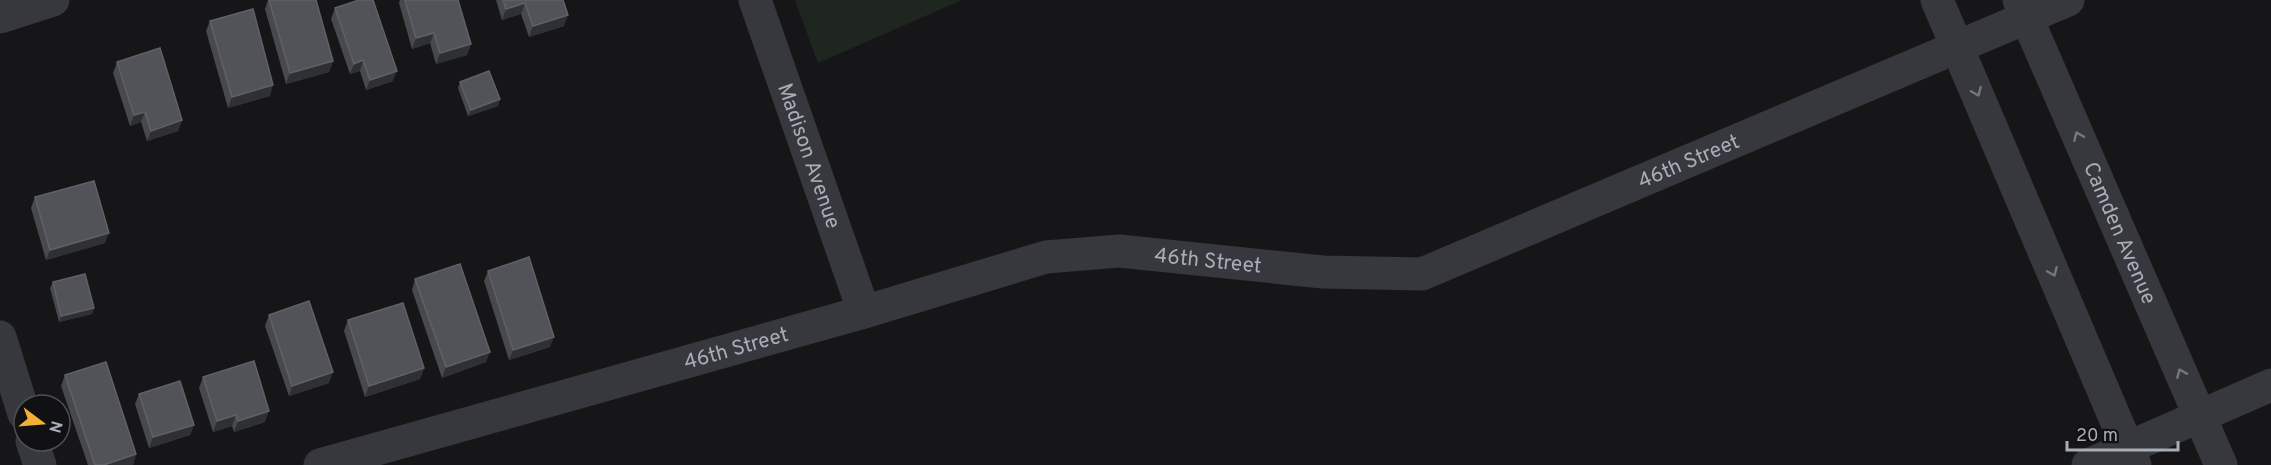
<svg xmlns="http://www.w3.org/2000/svg" width="2271" height="465" font-family="Overpass,sans-serif">
  <style>
    .green { fill: #1e261f }
    .lines { fill: none; stroke-linecap: round; stroke-linejoin: round }
    .street { stroke: #37383d; stroke-width: 33 }
    .wall { fill: #47494d }
    .shaded-wall { fill: #2f3033 }
    .building { fill: #525359; stroke: #5f6168; stroke-width: 1.5 }
    .oneway { stroke: #757881 }
    .labels { text-anchor: middle; stroke-width: 6; stroke-linejoin: round; paint-order: stroke }
    .street-label { font-size: 21px; fill: #a8adb8; stroke: #111113 }
  </style>
  <rect width="100%" height="100%" fill="#161618"/>
  <!-- green -->
  <path class="green" d="M795 0H962L818 63Z"/>
  <g class="lines">
    <!-- street -->
    <g class="street">
      <path id="s1" d="M755 0 864 312"/>
      <path d="M1937 0 2135 465"/>
      <path id="s2" d="M2019 0 2221 465"/>
      <path d="M0 17 53 0"/>
      <path d="M0 337 24 414"/>
      <path d="M32 441 40 465"/>
      <path id="s3" d="M320 465 864 312 1046 257 1119 251 1323 272 1422 274 2068 0"/>
      <path d="M2088 465 2271 385"/>
    </g>
  </g>
  <!-- wall -->
  <path class="wall" d="M268 0H316L333 61 329 72 286 84 265 9Z
    M400 0H458L471 44 467 55 436 64 430 43 412 49 399 3Z
    M496 0H563L564 26 529 37 521 14 502 20Z
    M335 8 393 81 366 90 360 71 350 74 331 19Z
    M210 21 270 96 228 108 206 31Z
    M117 62 182 120 178 131 147 141 141 122 130 126 113 73Z
    M460 82 500 99 498 106 468 116 458 88Z
    M35 197 105 243 46 260 31 208Z
    M488 271 550 347 509 360 484 281Z
    M415 279 486 362 442 378 412 290Z
    M53 282 94 308 92 314 59 322 50 288Z
    M269 315 329 383 289 396 265 326Z
    M348 320 424 368 420 379 365 397 344 331Z
    M65 375 136 454 133 465H88L61 386Z
    M203 377 265 422 234 432 232 426 213 432 199 388Z
    M139 394 194 425 190 435 149 448 135 404Z"/>
  <!-- shaded-wall -->
  <path class="shaded-wall" d="M525 3 521 14 502 20 506 9Z
    M568 15 564 26 529 37 533 26Z
    M434 33 430 43 412 49 416 38Z
    M471 44 467 55 436 64 440 53Z
    M363 60 360 71 350 74 354 64Z
    M333 61 329 72 286 84 290 73Z
    M397 71 393 81 366 90 370 80Z
    M273 85 270 96 228 108 232 97Z
    M500 99 498 106 468 116 471 110Z
    M145 112 141 122 130 126 134 115Z
    M182 120 178 131 147 141 151 131Z
    M109 233 105 243 46 260 50 250Z
    M94 308 92 314 59 322 61 316Z
    M554 337 550 347 509 360 513 350Z
    M490 352 486 362 442 378 446 367Z
    M424 368 420 379 365 397 369 386Z
    M333 372 329 383 289 396 292 386Z
    M269 411 265 422 234 432 238 421Z
    M236 415 232 426 213 432 217 421Z
    M194 425 190 435 149 448 153 437Z
    M136 454 133 465H104Z"/>
  <!-- building -->
  <path class="building" d="M269 0H316L333 61 290 73Z
    M359 0H373L397 71 370 80 363 60 354 64 335 8Z
    M405 0H458L471 44 440 53 434 33 416 38Z
    M503 0H563L568 15 533 26 525 3 506 9Z
    M253 9 273 85 232 97 210 21Z
    M160 48 182 120 151 131 145 112 134 115 117 62Z
    M489 71 500 99 471 110 460 82Z
    M94 181 109 233 50 250 35 197Z
    M529 257 554 337 513 350 488 271Z
    M460 264 490 352 446 367 415 279Z
    M85 274 94 308 61 316 53 282Z
    M309 301 333 372 292 386 269 315Z
    M403 303 424 368 369 386 348 320Z
    M254 361 269 411 238 421 236 415 217 421 203 377Z
    M106 362 136 454 104 465H95L65 375Z
    M180 381 194 425 153 437 139 394Z"/>
  <!-- one-way arrows -->
  <defs><path id="oneway-chevron" d="M-2-3.5L2.5 0L-2 3.5" fill="none" stroke-width="1.6" stroke-linecap="round" stroke-linejoin="round" transform="scale(1.5)"/></defs>
  <g class="oneway">
    <use href="#oneway-chevron" transform="translate(1977 92) rotate(67)"/>
    <use href="#oneway-chevron" transform="translate(2078 136) rotate(-113)"/>
    <use href="#oneway-chevron" transform="translate(2053 272) rotate(67)"/>
    <use href="#oneway-chevron" transform="translate(2181 373) rotate(-113)"/>
  </g>
  <g class="labels">
    <!-- street labels -->
    <g class="street-label">
      <text dy="7" stroke="none"><textPath href="#s1" startOffset="165">Madison Avenue</textPath></text>
      <text dy="7" stroke="none"><textPath href="#s3" startOffset="1422">46th Street</textPath></text>
      <text dy="7" stroke="none"><textPath href="#s2" startOffset="254">Camden Avenue</textPath></text>
      <text dy="7" stroke="none"><textPath href="#s3" startOffset="918">46th Street</textPath></text>
      <text dy="7" stroke="none"><textPath href="#s3" startOffset="432">46th Street</textPath></text>
    </g>
  </g>
  <!-- north arrow -->
  <g transform="translate(42 423) rotate(106)"><circle r="28" fill="#111113" stroke="#4d4f55" stroke-width="1.5"/>
  <path d="M0-4.5L10 22L0 15L-10 22Z" fill="#f2b134"/>
  <text y="-9" font-size="16" font-weight="bold" text-anchor="middle" fill="#a8adb8">N</text>
  </g>
  <!-- scale -->
  <path d="M2067 441v9h111v-9" fill="none" stroke="#a8adb8" stroke-width="3"/>
  <text x="2076" y="441" font-size="18" fill="#a8adb8" stroke="#111113" stroke-width="4.5" paint-order="stroke">20 m</text>
</svg>
